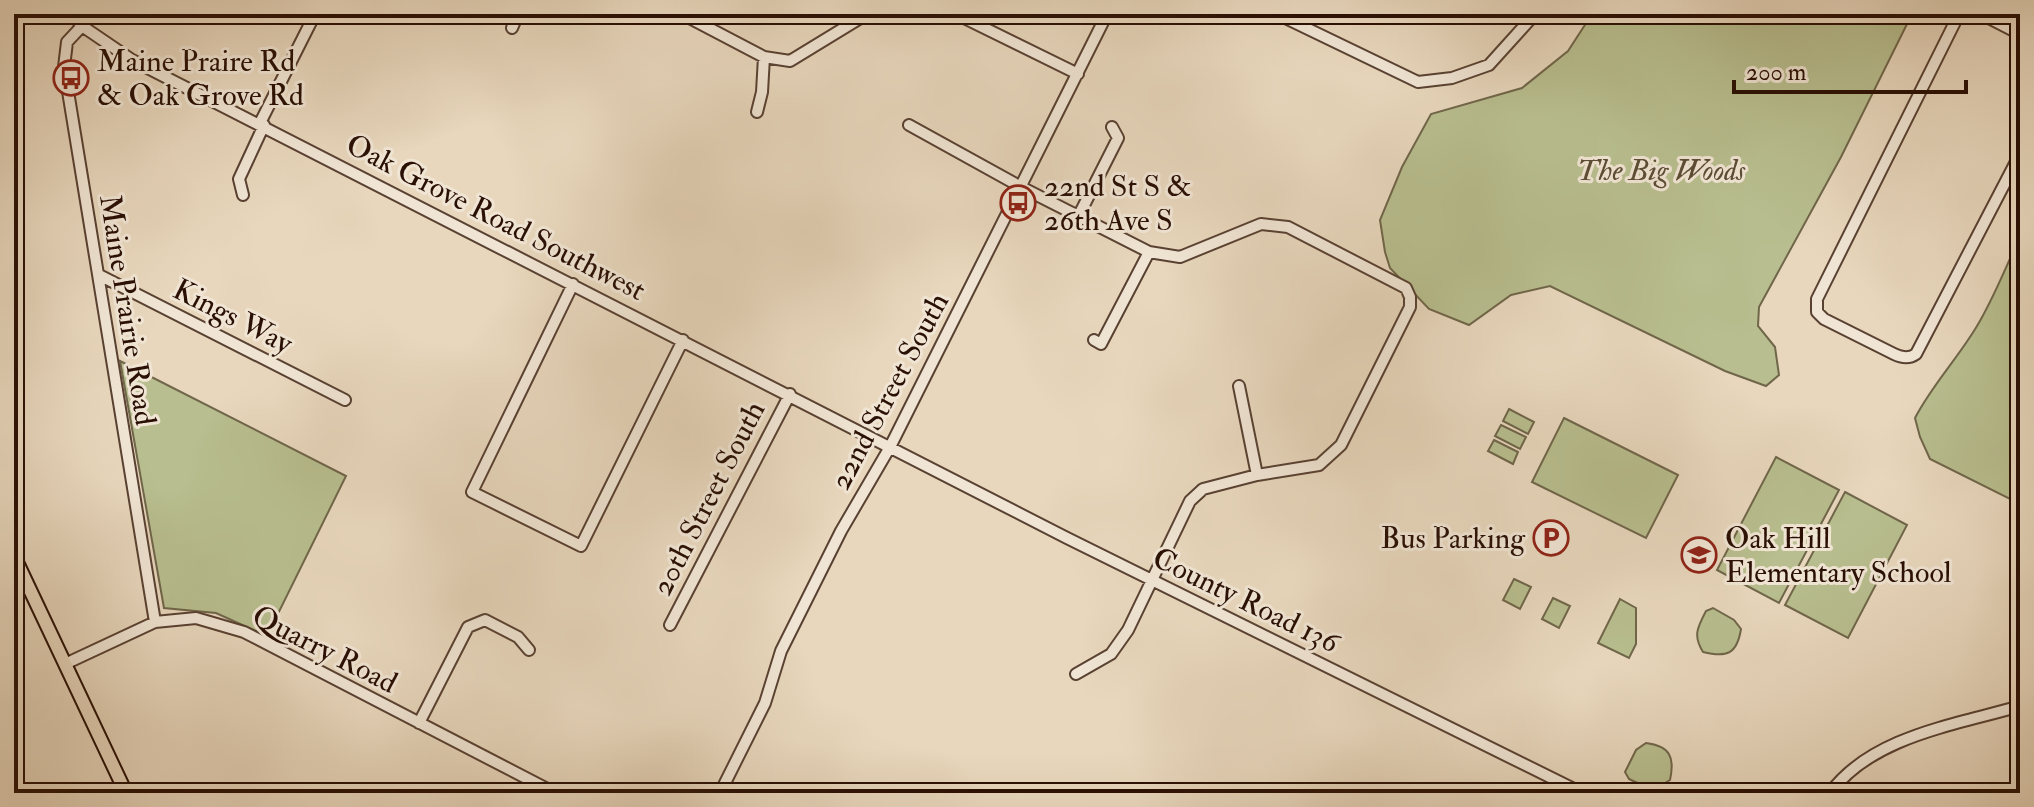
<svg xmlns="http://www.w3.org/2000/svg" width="2034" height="807" font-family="'IM FELL Double Pica',serif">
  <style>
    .green { fill: #b8be8f; stroke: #70664a; stroke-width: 2 }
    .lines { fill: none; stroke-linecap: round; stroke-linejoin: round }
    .minor-casing { stroke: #594132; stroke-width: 14 }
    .major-casing { stroke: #290f04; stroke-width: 16 }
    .minor { stroke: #f0e5d4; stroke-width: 10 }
    .major { stroke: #e8d7bd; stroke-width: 12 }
    .labels { text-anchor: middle; stroke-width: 6; stroke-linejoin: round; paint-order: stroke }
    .poi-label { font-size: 30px; fill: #290f04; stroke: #f0e5d4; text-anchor: start }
    .park-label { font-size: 30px; font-style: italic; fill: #5b4c35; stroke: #f0e5d4 }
    .street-label { font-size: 30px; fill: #290f04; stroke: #f0e5d4 }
  </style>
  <rect width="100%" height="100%" fill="#e8d7bd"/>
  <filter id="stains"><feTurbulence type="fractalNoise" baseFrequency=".0025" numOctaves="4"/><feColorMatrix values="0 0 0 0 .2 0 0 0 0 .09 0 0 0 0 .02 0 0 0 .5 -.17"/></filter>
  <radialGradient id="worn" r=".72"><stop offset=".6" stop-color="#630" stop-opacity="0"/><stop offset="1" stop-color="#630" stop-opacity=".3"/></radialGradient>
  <!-- green -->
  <path class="green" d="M1592 14H1912L1841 157 1759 307 1758 326 1775 347 1779 375 1766 386 1725 371 1550 286 1511 295 1469 325 1429 309 1390 268 1385 252 1380 220 1402 167 1431 114 1522 88 1568 51Z
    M2020 237V504L1930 459 1920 437 1915 418C1932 385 1958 358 1977 326 1994 298 2006 266 2020 237Z
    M120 361 346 476 267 636 216 613 164 608Z
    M1509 409 1534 422 1528 434 1503 421Z
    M1564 418 1678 475 1646 538 1532 482Z
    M1501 425 1526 437 1520 449 1495 436Z
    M1494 440 1518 452 1513 464 1488 451Z
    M1776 457 1839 490 1779 603 1717 570Z
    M1845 492 1907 525 1848 638 1785 605Z
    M1514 579 1531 587 1520 609 1503 600Z
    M1553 598 1570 606 1559 628 1542 619Z
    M1620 599 1636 608V644L1629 658 1598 643Z
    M1713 608 1734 620 1741 629C1737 654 1727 658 1703 652 1693 636 1697 628 1706 611Z
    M1646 743C1670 746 1675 757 1670 780 1654 791 1645 787 1629 779L1625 772 1636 750Z"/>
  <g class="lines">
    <defs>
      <path id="minor" d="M72 14 82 26 132 60 1067 538 1582 793
        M682 14 764 57 790 61 867 14
        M956 14 1078 74
        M1277 14 1418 82 1452 78 1489 65 1535 14
        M1959 14 1817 299V312L1824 319 1894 354C1902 358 1909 359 1916 354L2020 154
        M1981 14 2020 34
        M82 26 67 42 64 67 155 622
        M512 28 518 14
        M757 112 762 92 764 57
        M260 123 315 14
        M909 125 1021 187 1149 252 1180 257 1261 224 1288 227 1406 288 1410 297V307L1341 445 1319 465 1257 475 1203 489 1190 501 1128 630 1111 654 1076 674
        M243 195 239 179 264 125
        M1078 217 1118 138 1112 127
        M99 275 345 400
        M573 284 472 492 581 546 683 340
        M1094 340 1101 344 1149 252
        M1239 386 1257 475
        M670 625 790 394
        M65 664 155 622 196 618 244 632 555 793
        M419 723 468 627 485 620 518 637 529 650
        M720 793 765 703 781 651 841 531 890 447 1107 14
        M1830 793C1872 736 1956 725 2020 706"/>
      <path id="major" d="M14 556 126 793"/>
    </defs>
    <!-- minor casing -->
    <use href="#minor" class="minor-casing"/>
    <!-- major casing -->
    <use href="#major" class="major-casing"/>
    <!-- minor -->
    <use href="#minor" class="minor"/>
    <!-- major -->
    <use href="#major" class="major"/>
  </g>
  <!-- icons -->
  <defs>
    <symbol id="bus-ring" viewBox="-11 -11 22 22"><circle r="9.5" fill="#f0e5d4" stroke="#8f2418" stroke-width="1.5"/><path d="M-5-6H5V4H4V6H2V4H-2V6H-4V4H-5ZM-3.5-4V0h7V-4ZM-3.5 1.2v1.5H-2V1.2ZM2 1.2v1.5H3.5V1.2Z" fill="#8f2418"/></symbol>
    <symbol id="parking-ring" viewBox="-11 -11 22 22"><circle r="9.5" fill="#f0e5d4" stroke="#8f2418" stroke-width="1.5"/><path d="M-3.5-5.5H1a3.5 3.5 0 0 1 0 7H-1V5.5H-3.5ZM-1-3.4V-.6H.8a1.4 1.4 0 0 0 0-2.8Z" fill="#8f2418"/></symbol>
    <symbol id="school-ring" viewBox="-11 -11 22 22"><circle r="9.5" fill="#f0e5d4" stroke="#8f2418" stroke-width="1.5"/><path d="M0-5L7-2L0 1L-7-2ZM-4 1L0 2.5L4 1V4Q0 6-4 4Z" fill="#8f2418"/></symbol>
  </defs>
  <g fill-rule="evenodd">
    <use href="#bus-ring" x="51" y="58" width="40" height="40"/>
    <use href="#bus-ring" x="998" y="183" width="40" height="40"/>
    <use href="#parking-ring" x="1531" y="518" width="40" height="40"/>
    <use href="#school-ring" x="1679" y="535" width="40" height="40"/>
  </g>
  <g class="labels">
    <!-- poi labels -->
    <g class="poi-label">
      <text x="97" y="71">Maine Praire Rd<tspan x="97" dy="34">&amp; Oak Grove Rd</tspan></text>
      <text x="1044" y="196">22nd St S &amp;<tspan x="1044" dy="34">26th Ave S</tspan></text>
      <text x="1525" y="548" text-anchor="end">Bus Parking</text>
      <text x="1725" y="548">Oak Hill<tspan x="1725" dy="34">Elementary School</tspan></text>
    </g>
    <!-- park labels -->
    <g class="park-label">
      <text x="1661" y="180">The Big Woods</text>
    </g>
    <!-- street labels -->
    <g class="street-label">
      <text transform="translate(496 217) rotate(27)" y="10">Oak Grove Road Southwest</text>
      <text transform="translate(128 310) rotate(81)" y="10">Maine Prairie Road</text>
      <text transform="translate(233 316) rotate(27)" y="10">Kings Way</text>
      <text transform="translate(889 391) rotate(-62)" y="10">22nd Street South</text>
      <text transform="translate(708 498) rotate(-63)" y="10">20th Street South</text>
      <text transform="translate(1246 600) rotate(26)" y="10">County Road 136</text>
      <text transform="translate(325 649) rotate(27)" y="10">Quarry Road</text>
    </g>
  </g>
  <!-- margin -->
  <rect width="2034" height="807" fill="none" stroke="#e8d7bd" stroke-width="48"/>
  <rect x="16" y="16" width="2002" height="775" fill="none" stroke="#290f04" stroke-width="4"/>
  <rect x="24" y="24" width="1986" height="759" fill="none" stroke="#290f04" stroke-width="2"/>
  <!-- scale -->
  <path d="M1734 80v12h232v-12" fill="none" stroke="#290f04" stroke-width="4"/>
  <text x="1746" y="80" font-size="24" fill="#290f04" stroke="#f0e5d4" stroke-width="6" paint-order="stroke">200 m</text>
  <rect width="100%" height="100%" filter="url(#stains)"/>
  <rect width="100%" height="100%" fill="url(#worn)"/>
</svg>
